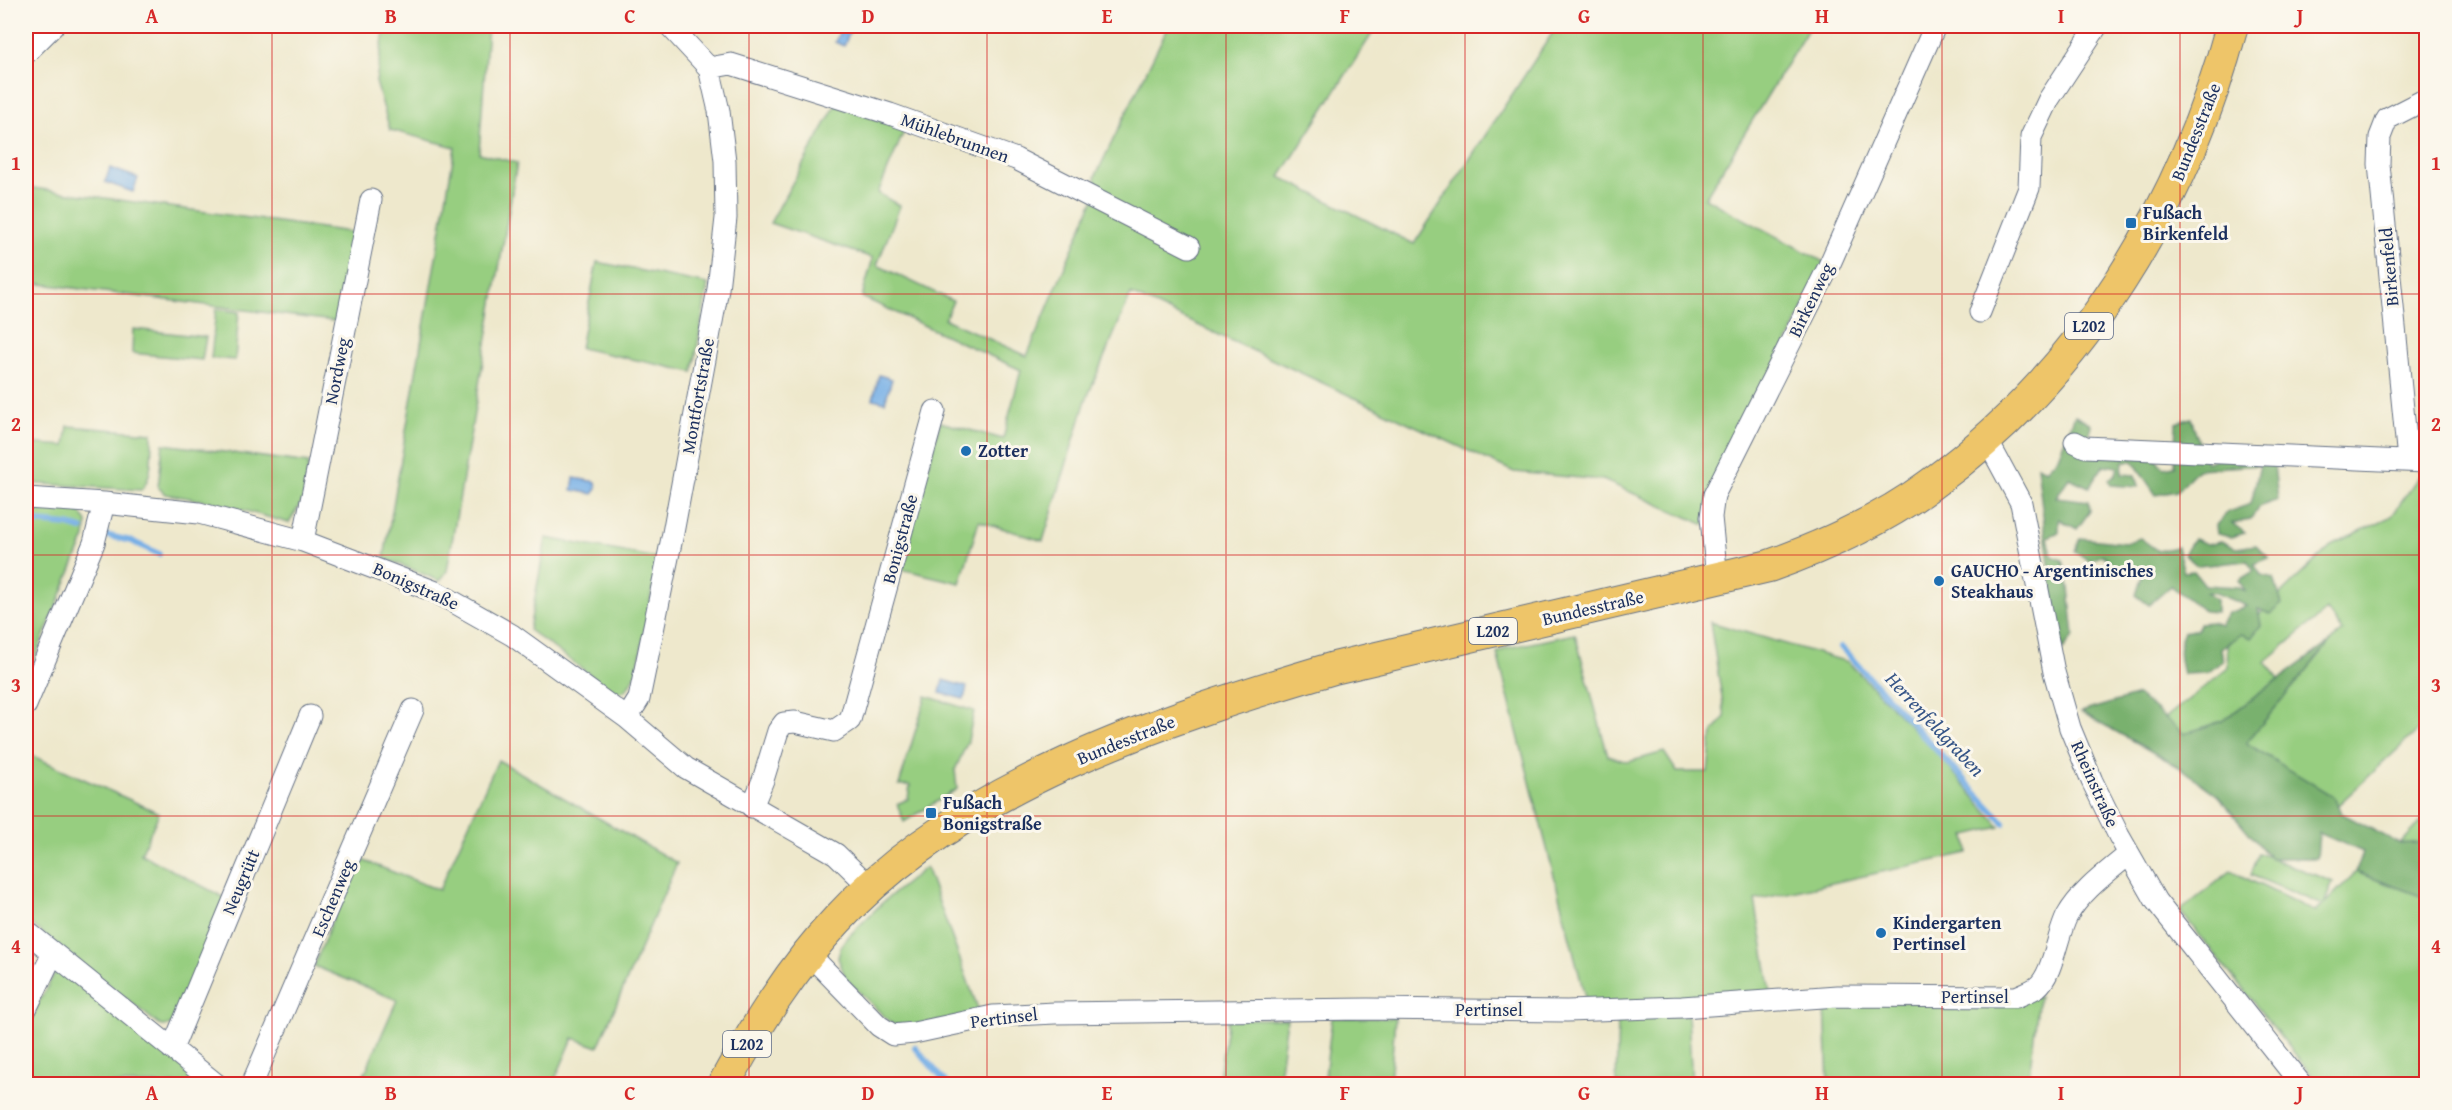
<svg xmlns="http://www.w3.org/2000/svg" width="2452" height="1110" font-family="'Gentium Book Plus',serif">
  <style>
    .green { fill: #97ce80; stroke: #597e6f; stroke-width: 1.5 }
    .forest { fill: #79b16e; stroke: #4a7066; stroke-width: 1.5 }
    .water { fill: #76afe6; stroke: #486fa2; stroke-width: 1.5 }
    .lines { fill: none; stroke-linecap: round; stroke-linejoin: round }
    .stream { stroke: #76afe6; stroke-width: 6 }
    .street-casing { stroke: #657084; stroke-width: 23 }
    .primary-casing { stroke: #657084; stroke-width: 34 }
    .street { stroke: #fff; stroke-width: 21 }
    .primary { stroke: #eec569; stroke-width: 32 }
    .grid { fill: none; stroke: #d62828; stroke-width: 1.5; stroke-opacity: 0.55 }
    .poi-dot { fill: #1f6fb2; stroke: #fbf7ec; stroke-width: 2 }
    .labels { text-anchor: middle; stroke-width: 6; stroke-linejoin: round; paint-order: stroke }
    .shield { fill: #fbf7ec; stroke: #5e6b89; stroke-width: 1.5 }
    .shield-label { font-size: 16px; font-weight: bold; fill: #1b2f5e }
    .street-label { font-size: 18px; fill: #1b2f5e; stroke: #fbf7ec }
    .poi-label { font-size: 18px; font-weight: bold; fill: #1b2f5e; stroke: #fbf7ec; text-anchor: start }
    .water-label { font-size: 20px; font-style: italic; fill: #365587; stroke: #fbf7ec }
    .neatline { fill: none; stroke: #d62828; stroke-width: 2 }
    .grid-label { font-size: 20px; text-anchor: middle; font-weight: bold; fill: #d62828 }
  </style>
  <rect width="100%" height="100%" fill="#fbf7ec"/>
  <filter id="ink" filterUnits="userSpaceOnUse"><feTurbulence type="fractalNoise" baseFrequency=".0167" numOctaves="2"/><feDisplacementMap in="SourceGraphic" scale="12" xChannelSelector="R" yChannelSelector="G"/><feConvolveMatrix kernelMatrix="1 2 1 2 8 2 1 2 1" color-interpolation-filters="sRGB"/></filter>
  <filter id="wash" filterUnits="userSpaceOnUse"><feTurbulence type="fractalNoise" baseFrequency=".008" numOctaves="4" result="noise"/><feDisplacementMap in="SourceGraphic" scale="24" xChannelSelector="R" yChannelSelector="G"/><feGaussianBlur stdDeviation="1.35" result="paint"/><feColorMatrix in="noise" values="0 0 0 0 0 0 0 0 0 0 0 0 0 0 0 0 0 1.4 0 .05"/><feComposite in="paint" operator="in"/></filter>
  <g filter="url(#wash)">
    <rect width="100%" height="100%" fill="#eee8cc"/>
    <!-- green -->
    <path class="green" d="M385 26H488L479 153 517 163 447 571 440 581 384 558 455 147 390 130 376 82Z
      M1161 26H1377L1280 177 1414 244 1557 26H1810L1705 198 1824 262 1705 525 1603 480 1514 472 1131 294 1086 400 1043 541 979 521 960 583 901 569 940 422 1003 439 1021 370 862 297 873 258 770 223 836 105 905 129 878 193 900 206 877 265 953 301 945 319 1027 356 1091 205 1098 194 1095 177 1167 29Z
      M26 187 357 233 340 322 26 282Z
      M597 262 708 284 693 372 580 348Z
      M216 309 239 312 235 360 211 358Z
      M133 329 206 337 202 360 132 353Z
      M68 426 152 433C151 451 154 477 141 490L26 483V443L65 446Z
      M163 444 309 463 303 500 289 523 218 503 165 494 158 487Z
      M2425 468 2426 723 2338 805 2333 797 2246 743 2331 641 2343 631 2327 610 2265 662 2279 679 2222 721 2184 734 2165 718 2228 668 2227 645 2333 544 2392 516Z
      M26 507 77 508 87 522 85 537 26 679Z
      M546 538 658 558 637 673 626 690 618 693 610 689 529 630Z
      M1710 622 1848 662 1936 752 2000 827 1966 835 1968 853 1755 900 1771 993 1587 1005 1497 653 1507 648 1575 634 1608 756 1628 762 1664 752 1677 772H1708L1712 734 1725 717Z
      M926 696 974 711 968 741 955 770 957 789 904 822 897 804 908 799 910 785H899Z
      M26 753 159 813 141 854 231 901 177 1025 161 1026 26 920Z
      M498 760 677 863 598 1047 573 1038 553 1084H360L397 1000 314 966 357 858 439 890Z
      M2426 817V842L2400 844Z
      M2259 853 2333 882 2324 904 2356 872 2426 898V1084H2319L2180 911 2231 871 2316 912 2323 905 2251 875Z
      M926 867 980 1014 912 1026 892 1024 846 979 838 958 841 946 849 936 883 902Z
      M57 969 205 1084H26V1026Z
      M2039 997 2028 1084H1828L1825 1005Z
      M1688 1015 1692 1084H1616L1618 1017Z
      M1332 1018H1395L1390 1084H1324Z
      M1228 1019H1287L1278 1084H1218Z"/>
    <!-- forest -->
    <path class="forest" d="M2075 415 2091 424 2086 453H2152L2163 468 2174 466 2176 423 2191 418 2206 463 2219 457 2274 465 2278 500 2258 507 2251 520 2232 523 2245 533 2231 537 2217 534 2216 525 2228 512 2251 504 2260 465 2198 469 2177 491 2156 495 2133 461H2123L2122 474 2135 475 2138 487 2111 485 2109 479 2116 474 2118 467 2104 465 2089 487 2069 478 2056 497 2089 501 2090 511 2077 529 2059 519V532L2048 537 2052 556 2063 560 2069 588 2074 636 2063 650 2057 630 2037 466 2046 470 2057 459Z
      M2080 538 2125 543 2140 538 2158 551 2177 547 2184 572 2194 571 2205 585 2238 587 2245 591 2239 580 2254 571 2247 561 2198 566 2184 554 2194 539 2207 544 2221 541 2236 548 2256 545 2269 558 2254 564 2261 575 2274 578 2282 604 2270 614 2258 609 2261 625 2251 638 2241 634 2221 648 2223 661 2206 673 2183 674C2179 658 2177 646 2184 632L2198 629 2199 623 2212 622 2220 625 2228 613 2247 606 2215 593 2205 592 2216 600V612L2204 611 2171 586 2149 605 2136 595 2145 567 2120 570 2103 555 2089 561 2075 551Z
      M2331 641 2246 743 2334 797 2341 813 2400 844 2426 842V898L2356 872 2363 852 2319 833 2317 858H2270L2218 796 2179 767 2081 712 2138 695 2184 734 2222 721Z"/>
    <!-- water -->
    <path class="water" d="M842 26H852L844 46 835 42Z
      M110 168 138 178 133 192 105 182Z
      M879 375 892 379 885 402 873 399Z
      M574 478 596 482 597 489 593 494 572 490Z
      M943 680 967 687 964 699 940 693Z"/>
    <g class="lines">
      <!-- stream -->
      <path class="stream" d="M26 521 68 525 82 529
        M105 535 131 541 159 554
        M1841 647 2004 823
        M915 1047 947 1084"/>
    </g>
  </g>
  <g filter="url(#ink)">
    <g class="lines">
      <defs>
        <path id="street" d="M26 53 53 26
          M709 68 731 64 890 114 1016 159 1189 247
          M1980 312 2029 188 2031 137 2049 99 2097 26
          M1986 438 2021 503 2054 672 2070 728 2092 781 2119 836 2156 901 2301 1084
          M2075 442 2085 447 2426 462
          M2408 460 2379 164 2380 137 2387 119 2426 99
          M26 498 104 503 199 513 303 541 436 592 512 635 627 718 686 768 836 854 870 887
          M303 541 371 200
          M1717 579 1711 517 1714 495 1828 268 1935 26
          M26 705 94 543 104 503
          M627 718 639 699 673 533 718 289 726 218 725 161 719 111 709 68 670 26
          M752 807 763 780 778 731 784 723 795 722 834 731 850 720 935 411
          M26 931 216 1084
          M808 953 879 1026 893 1035 914 1033 993 1016 1055 1013 1368 1009 1567 1011 1682 1007 1837 996 2016 997C2023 994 2031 991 2037 987 2053 975 2057 935 2067 916 2081 891 2108 872 2129 854
          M26 1009 53 953
          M172 1049 310 716
          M252 1084 413 710"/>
        <path id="primary" d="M724 1084C756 1026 791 969 837 920 959 786 1164 718 1334 668L1769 566C1825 546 1883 520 1931 484 2083 374 2184 205 2232 26"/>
      </defs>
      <!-- street casing -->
      <use href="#street" class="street-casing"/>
      <!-- primary casing -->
      <use href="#primary" class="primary-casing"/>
      <!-- street -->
      <use href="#street" class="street"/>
      <!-- primary -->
      <use href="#primary" class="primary"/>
    </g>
  </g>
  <!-- grid -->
  <path class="grid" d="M272 26V1084M510 26V1084M749 26V1084M987 26V1084M1226 26V1084M1465 26V1084M1703 26V1084M1942 26V1084M2180 26V1084M26 294H2426M26 555H2426M26 816H2426"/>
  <!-- markers -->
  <g class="poi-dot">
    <rect x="2125" y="217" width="12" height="12" rx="3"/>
    <circle cx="966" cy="451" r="6"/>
    <circle cx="1939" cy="581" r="6"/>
    <rect x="925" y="807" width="12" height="12" rx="3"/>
    <circle cx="1881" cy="933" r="6"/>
  </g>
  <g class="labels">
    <!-- shield labels -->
    <g class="shield">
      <rect x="2065" y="313" width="48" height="26" rx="4.5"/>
      <rect x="1469" y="618" width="48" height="26" rx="4.5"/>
      <rect x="723" y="1031" width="48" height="26" rx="4.5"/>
    </g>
    <g class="shield-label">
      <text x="2089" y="332">L202</text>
      <text x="1493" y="637">L202</text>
      <text x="747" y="1050">L202</text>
    </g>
    <!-- street labels -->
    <g class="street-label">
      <text transform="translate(2196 132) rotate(-68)" y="6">Bundesstraße</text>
      <text transform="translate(955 138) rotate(20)" y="6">Mühlebrunnen</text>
      <text transform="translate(2389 267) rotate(-95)" y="6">Birkenfeld</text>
      <text transform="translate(1811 300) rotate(-64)" y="6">Birkenweg</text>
      <text transform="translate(337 371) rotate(-79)" y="6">Nordweg</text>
      <text transform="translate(698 396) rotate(-80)" y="6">Montfortstraße</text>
      <text transform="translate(900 539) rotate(-75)" y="6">Bonigstraße</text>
      <text transform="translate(416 586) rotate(24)" y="6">Bonigstraße</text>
      <text transform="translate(1593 608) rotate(-13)" y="6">Bundesstraße</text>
      <text transform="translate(1126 740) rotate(-22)" y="6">Bundesstraße</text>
      <text transform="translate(2095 784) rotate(66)" y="6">Rheinstraße</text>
      <text transform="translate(241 882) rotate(-67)" y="6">Neugrütt</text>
      <text transform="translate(333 898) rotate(-67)" y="6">Eschenweg</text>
      <text x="1975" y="1003">Pertinsel</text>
      <text x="1489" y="1016">Pertinsel</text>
      <text transform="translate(1004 1018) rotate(-7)" y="6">Pertinsel</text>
    </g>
    <!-- poi labels -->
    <g class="poi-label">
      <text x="2143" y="219">Fußach<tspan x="2143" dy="21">Birkenfeld</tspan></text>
      <text x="978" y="457">Zotter</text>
      <text x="1951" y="577">GAUCHO - Argentinisches<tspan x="1951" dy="21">Steakhaus</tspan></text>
      <text x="943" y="809">Fußach<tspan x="943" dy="21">Bonigstraße</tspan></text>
      <text x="1893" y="929">Kindergarten<tspan x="1893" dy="21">Pertinsel</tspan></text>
    </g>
    <!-- water labels -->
    <g class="water-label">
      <text transform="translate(1935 724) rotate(47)" y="7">Herrenfeldgraben</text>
    </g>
  </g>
  <!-- margin -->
  <rect width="2452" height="1110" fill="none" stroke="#fbf7ec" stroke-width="66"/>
  <rect x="33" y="33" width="2386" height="1044" class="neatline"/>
  <g class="grid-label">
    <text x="152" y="23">A</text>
    <text x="391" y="23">B</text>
    <text x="630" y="23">C</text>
    <text x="868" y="23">D</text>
    <text x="1107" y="23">E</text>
    <text x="1345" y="23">F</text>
    <text x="1584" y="23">G</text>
    <text x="1822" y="23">H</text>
    <text x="2061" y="23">I</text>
    <text x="2300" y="23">J</text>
    <text x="16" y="170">1</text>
    <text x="2436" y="170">1</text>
    <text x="16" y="431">2</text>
    <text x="2436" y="431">2</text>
    <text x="16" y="692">3</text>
    <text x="2436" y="692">3</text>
    <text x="16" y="953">4</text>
    <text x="2436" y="953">4</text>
    <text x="152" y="1100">A</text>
    <text x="391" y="1100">B</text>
    <text x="630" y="1100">C</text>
    <text x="868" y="1100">D</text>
    <text x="1107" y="1100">E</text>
    <text x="1345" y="1100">F</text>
    <text x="1584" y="1100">G</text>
    <text x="1822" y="1100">H</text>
    <text x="2061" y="1100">I</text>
    <text x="2300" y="1100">J</text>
  </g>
</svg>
